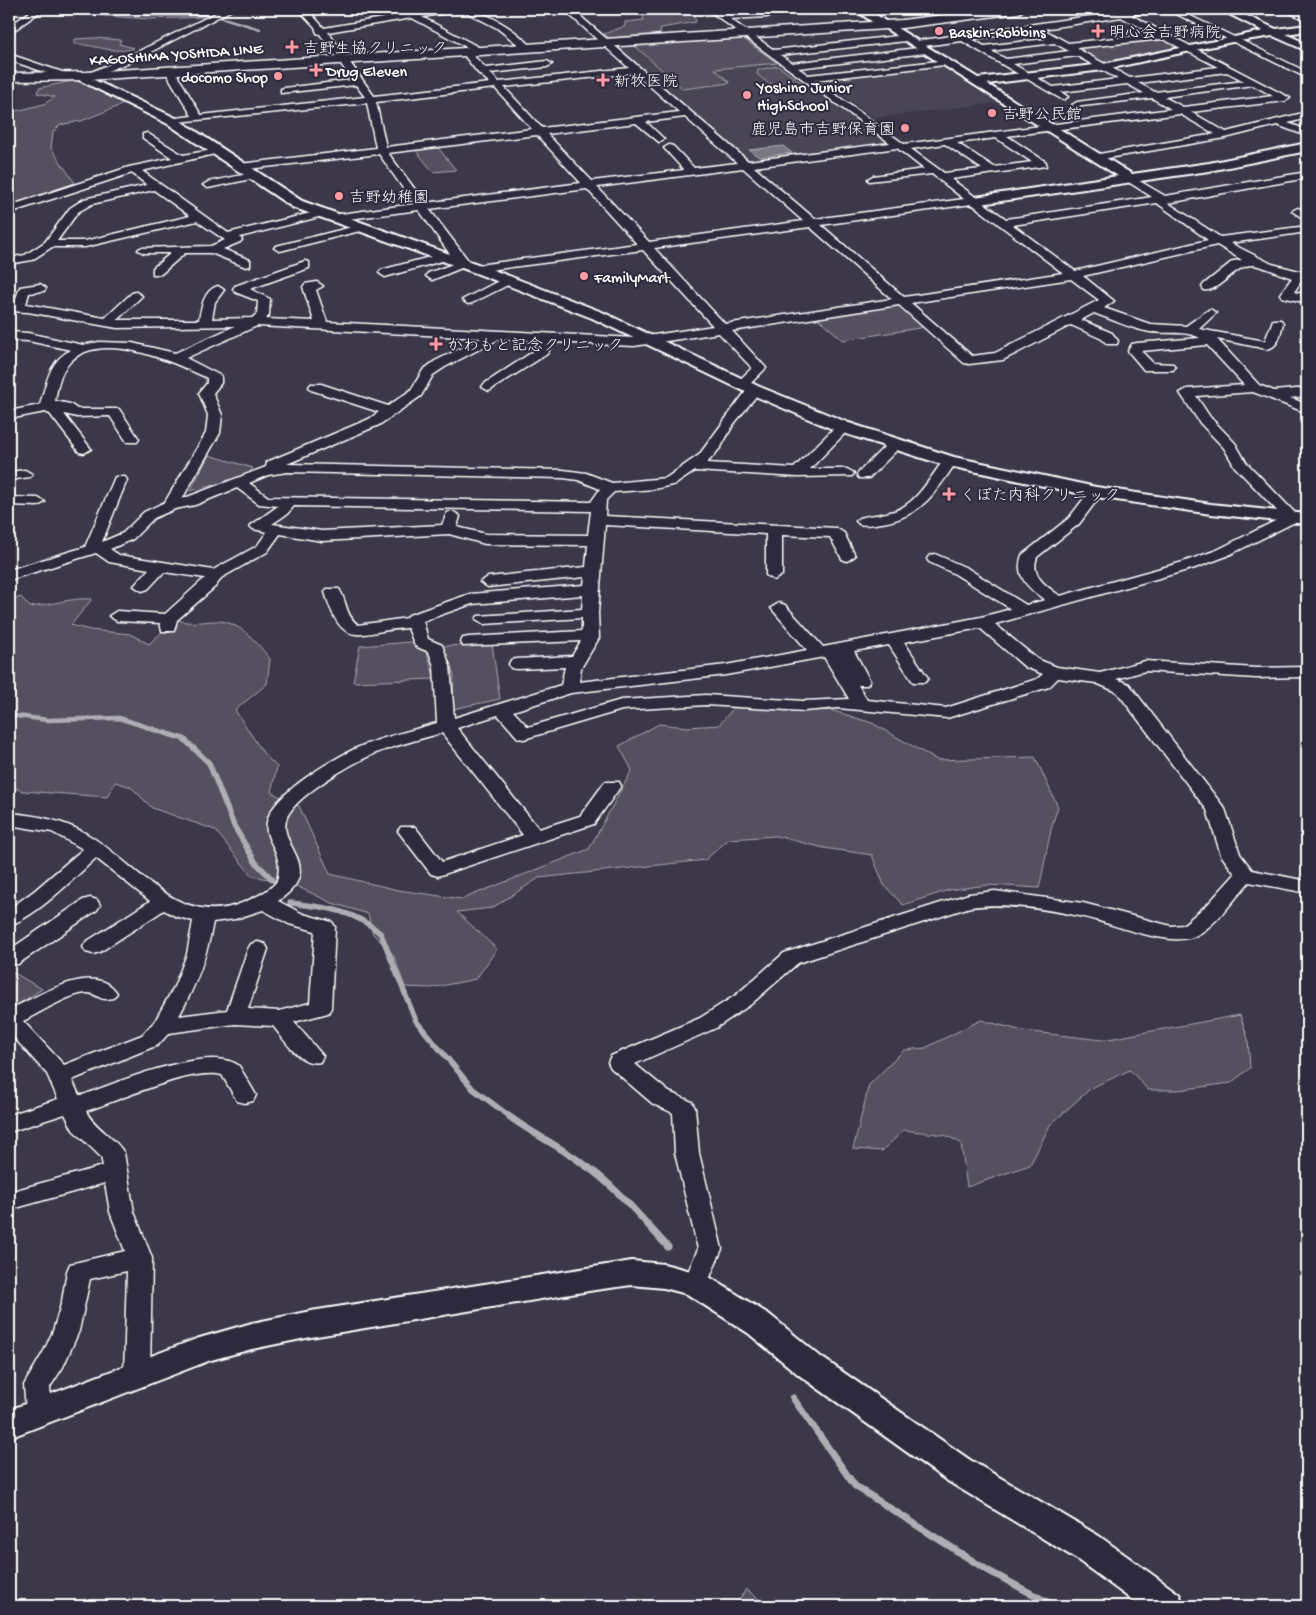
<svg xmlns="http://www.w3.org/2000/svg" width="1316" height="1615" font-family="'Gochi Hand','Klee One',sans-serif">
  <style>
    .built { fill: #494455 }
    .green { fill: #555060; stroke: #aaa8b0 }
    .water { fill: #797682; stroke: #afadb4 }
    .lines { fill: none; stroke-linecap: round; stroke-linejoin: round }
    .stream-far3 { stroke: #afadb4; stroke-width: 2.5 }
    .stream-far2 { stroke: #afadb4; stroke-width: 4.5 }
    .stream-far1 { stroke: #afadb4; stroke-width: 5.5 }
    .stream { stroke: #afadb4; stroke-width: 7 }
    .minor-casing { stroke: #fff; stroke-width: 3 }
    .tertiary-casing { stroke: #fff; stroke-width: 4 }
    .secondary-casing { stroke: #fff; stroke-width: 4 }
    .primary-casing { stroke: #fff; stroke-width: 3 }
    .minor { fill: #2f2a3d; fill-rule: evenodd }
    .tertiary { fill: #2f2a3d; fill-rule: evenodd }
    .secondary { fill: #2f2a3d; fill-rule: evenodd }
    .primary { fill: #2f2a3d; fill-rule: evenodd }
    .poi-dot { fill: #ff9aa2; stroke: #2f2a3d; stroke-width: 2 }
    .labels { text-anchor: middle; stroke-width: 4; stroke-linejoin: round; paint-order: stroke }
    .far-poi-label { font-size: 16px; fill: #fff; stroke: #2f2a3d; text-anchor: start }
    .far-street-label { font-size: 16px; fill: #fff; stroke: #2f2a3d }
  </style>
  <rect width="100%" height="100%" fill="#3c3749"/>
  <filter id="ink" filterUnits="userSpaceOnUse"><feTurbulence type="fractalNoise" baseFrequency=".02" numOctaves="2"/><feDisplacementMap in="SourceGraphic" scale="10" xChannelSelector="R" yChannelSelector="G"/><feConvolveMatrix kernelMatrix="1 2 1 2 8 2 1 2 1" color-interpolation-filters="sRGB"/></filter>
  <g filter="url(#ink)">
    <!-- built -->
    <path class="built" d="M744 37 889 144 746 161 615 47Z
      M938 65 997 103 874 118 821 80Z"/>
    <!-- green -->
    <path class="green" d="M96 9H131L134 10 133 13 212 15 208 17 150 19 91 15Z
      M657 9H673L677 12 694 15 696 22 661 28 660 34 609 38 604 34 625 26V22L644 20 642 14H657Z
      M741 37 777 63 715 69 730 83 683 89 634 45Z
      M94 38 121 40 119 44 134 48C115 55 93 44 74 44L75 39Z
      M1165 39 1179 48 1105 64 1073 48Z
      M778 66 807 87C787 89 772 89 757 74L758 70Z
      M77 80 124 104 81 121 60 125 53 132 51 148 75 183 9 205V113L44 104 55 97 37 93 39 88Z
      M436 145 456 170 433 172 414 148Z
      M898 304 926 327 843 340 816 317Z
      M209 455 253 468 247 477 190 491Z
      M21 597 30 607C50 605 74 597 92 599L71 625 90 630 130 634 149 644 176 619C192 627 209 618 226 622 246 628 258 644 270 659L267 684 235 710 264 754 277 767 271 792 299 806 330 874 398 890 462 899 589 849 632 770 619 746 659 724 687 727 719 725 735 706 834 711 872 723 937 760 1035 757 1058 807C1048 834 1046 860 1039 888L988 885 949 890 903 905 884 885 872 855 824 848 776 836 729 839 705 860 539 878 492 908 457 912 497 949 476 979 431 988 405 987 393 954 373 934 368 914 332 903 290 883 252 876 215 830 152 808 131 787 115 782 107 797 23 791 9 786V601Z
      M423 641 435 679 353 682 360 646Z
      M492 644 500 699 453 709 454 675 443 646Z
      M9 970 42 989 14 1007 9 1003Z
      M1240 1015 1248 1039 1250 1068 1231 1083 1178 1090H1148L1130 1070 1091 1088 1050 1125 1030 1165 967 1187 961 1143 945 1135 904 1130 882 1151 853 1149 869 1085 904 1050 925 1048 981 1020 1023 1031 1103 1040Z
      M746 1589 768 1606H735Z"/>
    <!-- water -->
    <path class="water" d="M783 146 792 153 759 157 749 150Z"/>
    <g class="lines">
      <!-- stream-far3 -->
      <path class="stream-far3" d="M155 9 145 15H208
        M220 17 260 29"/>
      <!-- stream-far2 -->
      <path class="stream-far2" d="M9 715 48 720 119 718 153 729"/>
      <!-- stream-far1 -->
      <path class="stream-far1" d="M149 728 184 739 209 763 234 826 256 863 273 880
        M290 903C324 907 355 910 381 934L416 1021 473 1089 512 1118"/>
      <!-- stream -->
      <path class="stream" d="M510 1117C533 1134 559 1146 582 1163 615 1185 641 1218 668 1247
        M793 1398 855 1486 987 1570 1055 1606"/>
      <defs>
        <path id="minor" d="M25 9H38L41 11 13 31H9V26L30 12Z
          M224 9H234L135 60 90 78 82 76 129 56Z
          M298 9H307L324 28 406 14 410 11 456 9 452 12 422 17 486 51 478 53 412 18 328 32 374 96 490 83 478 73 463 54 461 52 466 49 486 68 547 61 552 64 547 67 490 73 499 82 629 68 563 9H572L748 161 890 143 707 9H716L724 14 770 12V16L767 17 730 19 774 50 906 35 910 38 906 41 780 55 792 63 926 47 931 50 926 53 798 68 808 75 948 60V64L945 65 815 80 904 144 1171 109 1152 98 1074 107 1072 105 1077 102 1144 93 1127 84 1061 92 1068 97 1063 100 962 41 916 47 911 44 916 41 1139 9H1158L1131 15 1290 98 1285 101 1191 112 1226 132 1307 112V118L1288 123 1307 130V136L1277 125 1225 138 1097 160 1092 157 1093 155 1215 134 1180 114 1007 136 1046 162V166L951 179 1006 219 1152 197 1127 181 1126 179 1131 176 1165 196 1307 172V178L1168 203 1220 237 1307 226V232L1230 243 1272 264 1307 273V281L1302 280 1294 292 1307 295V303L1282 297 1280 294 1292 278C1281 275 1260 264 1251 265 1233 267 1218 293 1204 290L1202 287 1204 284 1233 261 1242 260 1217 245 1083 276 1114 301 1104 308 1150 324 1186 326 1210 309 1216 313 1199 329 1265 341 1273 320H1281L1283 323C1280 334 1280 346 1267 349L1217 339 1259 385 1274 391 1307 388V396L1290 398 1307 404V413L1253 392 1196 396 1210 417 1235 443 1246 462 1297 515 1300 518 1297 521 1227 556 1195 568 995 624 1037 659 1057 667 1100 673 1145 661 1256 668 1307 667V677L1256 678 1145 671 1116 679 1129 684 1225 809 1240 854 1252 870 1307 881V893L1249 882C1235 898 1215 927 1195 936 1169 948 1112 923 1084 917 1048 909 1007 902 970 907L798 963 750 1005 716 1028 635 1064 669 1092 692 1102 695 1108 699 1153 722 1249 704 1291 695 1294 686 1291 683 1284 698 1249 675 1153 673 1113 653 1104 611 1068 608 1062 611 1056 700 1018 736 995 784 953 969 894 995 891 1083 903 1171 926 1183 925 1208 904 1235 874 1221 855 1207 810 1117 692 1096 683 1058 678 1049 687 947 718 838 708 804 711 706 705 622 710 524 739 518 738 498 715 457 728 539 829 580 816 605 782H619L621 786 594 824 438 876 431 874 401 835 398 831 401 827H415L442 862 523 835 442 733C420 739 397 745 376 753 354 762 292 797 286 820 279 848 326 868 278 901L303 914 332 922 335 927 331 1008 328 1013 294 1022 323 1056 320 1062C300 1067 285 1040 273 1026L235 1024 169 1033 158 1045 72 1080 79 1095H83C115 1083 211 1043 239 1066L256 1095 253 1101 245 1103 237 1101 222 1075C190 1067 119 1101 86 1111 94 1128 114 1136 124 1153L134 1212 152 1258 150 1374 146 1382 137 1385 128 1382 124 1374 127 1271 90 1279 79 1331 63 1367 50 1387 52 1412 48 1420 39 1423 30 1420 26 1412 24 1385 44 1351 53 1331 62 1301 67 1271 70 1264 125 1251 110 1212 105 1183 9 1210V1192L103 1166 101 1157 73 1130 65 1114 9 1132V1115L58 1099 47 1074 9 1032V1010C34 998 96 959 117 993L113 998C99 1002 99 994 88 993 72 992 38 1014 23 1021L64 1065 142 1035 155 1021 174 987 187 954 193 921 175 916 164 910 100 952 93 954 86 952 83 947 86 942 150 901 96 858C75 877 35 918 9 925V909L34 891 83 849 52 832 9 825V813C35 815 62 820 85 833 135 861 178 930 242 903 254 898 270 891 277 881 285 850 263 842 267 822 271 794 338 755 364 745 387 736 413 730 437 723L434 666 429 652 415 646 408 628C360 630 343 654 325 592L327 589H339C347 601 345 615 358 625L407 618 409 615 470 594 584 585 585 577 488 587 480 582 488 577 586 567 588 545 485 544 449 534 322 541 280 534 267 552 221 578 216 586 177 620 174 631H162L160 623 117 621 109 616 117 611 165 614 205 578 164 572 148 589 142 591 134 586 149 569 109 562 96 553 9 580V570L85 547 115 477H125L127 480 102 542 123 533 144 512 165 502 206 433 208 415 199 393 207 383V378C173 362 95 326 66 367 59 376 57 390 55 401L70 404 77 409H119L139 439 137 442H127L110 416 77 417 64 414 91 449 84 453 79 452 50 414 45 412 9 419V411L40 405C46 385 49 360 71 350L28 341 9 340V332L28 333 83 345 99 342 132 343 175 353 235 326 117 328 28 312 9 311V303L14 304 20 287 40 284 46 288 44 291 29 293 26 304 105 318 132 293 136 292 142 296 117 320H199C201 308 204 290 218 286L224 290 215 302 212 319 252 318 257 314 258 301 235 292 233 289 235 286 305 261 309 262V268L250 289 270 299 269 315 266 319 314 321 303 287 305 284 317 282 323 286 316 290 327 322 634 338 713 326 643 250 474 272V266L478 265 637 244 587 189 429 209 471 264 432 280 426 276 428 273 456 263 419 210 333 221 327 218 333 215 414 204 379 154 240 170 235 167 240 164 376 148 367 103 168 123V119L192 116 165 71 170 68 175 71 201 115 365 97 356 85 281 93V89L284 88 352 80 320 34 317 33 315 27ZM1121 17 1154 34 1068 43 1043 29ZM1033 31 1046 39 984 46 972 39ZM1163 39 1218 67 1130 78 1076 48ZM1054 43 1069 51 1006 59 991 51ZM1077 56 1118 79 1053 87 1013 64ZM1227 72 1244 81 1155 92 1138 83ZM635 73 679 112 542 128 504 87ZM1253 85 1273 96 1183 107 1164 97ZM495 88 532 129 386 147 376 102ZM685 117 737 163 694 168 673 146 669 145 664 148 684 170 592 181 547 134 636 123 659 142 664 139 646 122ZM537 135 581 183 425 203 388 153ZM996 138 1032 162 994 167 957 143ZM945 144 982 169 944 173 911 149ZM897 148 924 169 873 176 868 179 869 181 932 174 964 199 815 219 754 167ZM743 168 803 221 649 242 597 187ZM1157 203 1208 240 1075 271 1013 225ZM972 204 1063 273 904 297 821 225ZM810 227 892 299 725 324 654 248ZM1071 279 1099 300 995 353 972 356 911 303ZM899 305 964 363 969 364 1003 360 1071 325 1102 339 1107 344H1117L1118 341 1112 333 1081 320 1094 313C1111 319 1131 329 1150 332 1166 334 1186 330 1200 338L1137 343 1132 344 1128 351 1144 370H1173L1175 367 1173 364 1153 363 1141 351 1207 345 1244 385 1187 389 1180 393 1200 423 1224 448 1235 467 1283 517 1217 550 1183 562 1060 596C1046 586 1030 576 1037 557L1079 524 1103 492 1096 488 1091 489 1069 518 1022 555C1014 576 1029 589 1045 600L1026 605 967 568 935 554 929 556 927 559 929 562 955 574 1011 609 981 617 823 647 785 605 779 603 771 608 807 650 726 665 579 682 581 668 599 638 598 613 605 525 766 534V575L774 580 782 575V535L830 537 842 559 847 561 855 556 844 533 836 528 605 516 606 500 614 492 655 489 676 484 695 471 798 477 852 476 854 473 847 469H810L848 430 850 427 848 424H838L794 468 707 463 721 447 733 425 761 390 754 386 749 387 699 455 666 478 612 483 586 473 563 470 287 464 379 425 421 396 433 375 445 367 499 339 541 341 537 349 484 384 482 387 489 391 547 354 553 342 634 346 719 333 752 368 735 384 742 388 747 387 766 368 732 331ZM257 326 481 338 435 361 423 370 411 390 388 406 321 384H311L309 387 311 390 379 412 369 419 267 462 266 467 182 499 220 433 222 415 213 393 221 383V376L186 358ZM287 472 563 478 578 480 600 489 591 502 268 497 249 483 268 475ZM237 488 259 504 278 506 250 526 253 529 267 532 257 546 213 570 119 555 110 549 133 539 154 518 175 509 195 505ZM294 506 591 511 588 535 486 534 457 527 460 516 452 511 447 513 442 525 322 531 272 524 287 514ZM583 595 582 609 478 616 476 619 484 624 582 618V631L469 637 463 638 461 642 463 646 581 641 572 656 517 659 511 660 509 664 511 668 517 669 565 667 561 685 454 718 450 666 442 645 428 639 423 621 472 604ZM980 628 1025 667 1043 674 1037 679 946 708 867 700 858 685H867L870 681 854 651 889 645 913 682H925L928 678 904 642ZM824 657 849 699 804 701 706 695 621 700 528 727 513 711 571 693 726 675ZM263 910 289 924 315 931 310 1003 279 1011 248 1009 268 949 265 944 258 942 251 944 248 949 227 1010 179 1016C196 985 207 957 213 922L235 919Z
          M460 9C485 9 516 30 533 48L525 50 497 28Z
          M1166 9H1176L1307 72V78Z
          M1282 9H1293L1307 15V21Z
          M9 54 68 74 70 76 62 78 9 60Z
          M147 133 183 155 219 149V153L142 171 228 233 319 211 325 214 323 216 240 237 242 240 240 242 223 249 250 260V266L246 267 211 253H185L161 274H153V268L171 253H144L138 250 140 248 211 246 225 240 197 221 85 247H52L32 260 9 264V258L25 255 45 242 70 208 84 199 147 185 132 173 9 213V206L129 167 172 158 143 138V134ZM154 190 190 216 85 241H57L78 212 92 204Z
          M252 173 256 174V178L208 188 203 185 208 182Z
          M1298 208 1307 213V221L1292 211Z
          M360 225 364 226V230L280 251 274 248 276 246Z
          M445 253 451 257 449 259 385 277 379 273 381 270Z
          M508 276 512 277 514 280 512 283 472 303 468 304 462 300Z
          M895 440 902 444 900 447 869 478H859L857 475 859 472 890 441Z
          M950 457 957 461C936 492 921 517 882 523 874 524 866 526 859 524L856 521 859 518C870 515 882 515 894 511 917 504 931 476 945 458Z
          M25 470 32 474 30 477 9 480V472Z
          M9 497 38 498 45 502 38 506 9 505Z
          M90 898 97 900 100 905 97 910 18 964 9 965V950L83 900Z"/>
        <path id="tertiary" d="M1219 9H1232L1276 29 1307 25V31L1286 34 1307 44V51L1273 36 1232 42 1103 70 987 84 1132 174 1209 163 1307 143V151L1209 171 973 205 966 201 968 198 1118 176 880 25 885 22 889 23 978 78 1103 64 1263 31Z
          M79 73 176 118 302 201 483 266 602 312 760 387 849 423 954 457 1096 487 1211 504 1307 514V524L1211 514 1096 497 944 465 837 431 748 393 592 318 473 272 292 207 168 124 75 78V74Z
          M632 1261 664 1264 706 1275 770 1315 821 1357 970 1460 1099 1536 1179 1594 1184 1606H1140L1075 1558 946 1480 799 1375 748 1333 687 1294 664 1288 632 1285 595 1290 311 1337 252 1349 211 1360 9 1438V1410L196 1339 252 1323 311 1311Z"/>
        <path id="secondary" d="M854 9H868L891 25 889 28H881Z"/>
        <path id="primary" d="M991 9H1025L1019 13 902 28 87 80 9 81V73L87 72 902 20Z"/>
      </defs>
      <!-- minor casing -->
      <use href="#minor" class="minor-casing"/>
      <!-- tertiary casing -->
      <use href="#tertiary" class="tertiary-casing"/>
      <!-- secondary casing -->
      <use href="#secondary" class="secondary-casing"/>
      <!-- primary casing -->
      <use href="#primary" class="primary-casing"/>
      <!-- minor -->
      <use href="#minor" class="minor"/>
      <!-- tertiary -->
      <use href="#tertiary" class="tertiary"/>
      <!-- secondary -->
      <use href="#secondary" class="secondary"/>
      <!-- primary -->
      <use href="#primary" class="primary"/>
    </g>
  </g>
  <!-- markers -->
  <g class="poi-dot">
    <circle cx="939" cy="31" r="5"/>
    <path d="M1095.5 23.5h5v5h5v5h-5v5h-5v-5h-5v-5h5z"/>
    <path d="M289.5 39.5h5v5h5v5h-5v5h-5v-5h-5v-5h5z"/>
    <path d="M313.5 62.5h5v5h5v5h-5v5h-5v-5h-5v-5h5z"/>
    <circle cx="278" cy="76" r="5"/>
    <path d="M600.5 72.5h5v5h5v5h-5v5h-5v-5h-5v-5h5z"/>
    <circle cx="747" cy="95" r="5"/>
    <circle cx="992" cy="113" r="5"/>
    <circle cx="905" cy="128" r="5"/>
    <circle cx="339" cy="196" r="5"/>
    <circle cx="584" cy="276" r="5"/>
    <path d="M433.5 336.5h5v5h5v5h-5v5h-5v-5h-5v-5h5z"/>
    <path d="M946.5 486.5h5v5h5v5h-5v5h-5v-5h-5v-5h5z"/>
  </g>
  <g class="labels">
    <!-- far-poi labels -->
    <g class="far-poi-label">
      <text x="949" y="37">Baskin-Robbins</text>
      <text x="1109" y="37">明心会吉野病院</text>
      <text x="303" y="53">吉野生協クリニック</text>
      <text x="326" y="76">Drug Eleven</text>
      <text x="268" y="82" text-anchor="end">docomo Shop</text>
      <text x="614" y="86">新牧医院</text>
      <text x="757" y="92">Yoshino Junior<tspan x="757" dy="18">HighSchool</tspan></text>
      <text x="1002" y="119">吉野公民館</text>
      <text x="895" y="134" text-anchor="end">鹿児島市吉野保育園</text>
      <text x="349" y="202">吉野幼稚園</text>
      <text x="594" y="282">FamilyMart</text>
      <text x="447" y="350">かわもと記念クリニック</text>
      <text x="960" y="500">くぼた内科クリニック</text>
    </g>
    <!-- far-street labels -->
    <g class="far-street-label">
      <text transform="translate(176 53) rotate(-4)" y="6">KAGOSHIMA YOSHIDA LINE</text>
    </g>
  </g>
  <!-- margin -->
  <rect width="1316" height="1615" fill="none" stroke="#2f2a3d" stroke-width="30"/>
  <rect x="15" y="15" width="1286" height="1585" fill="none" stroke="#fff" stroke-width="2" filter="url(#ink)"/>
</svg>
